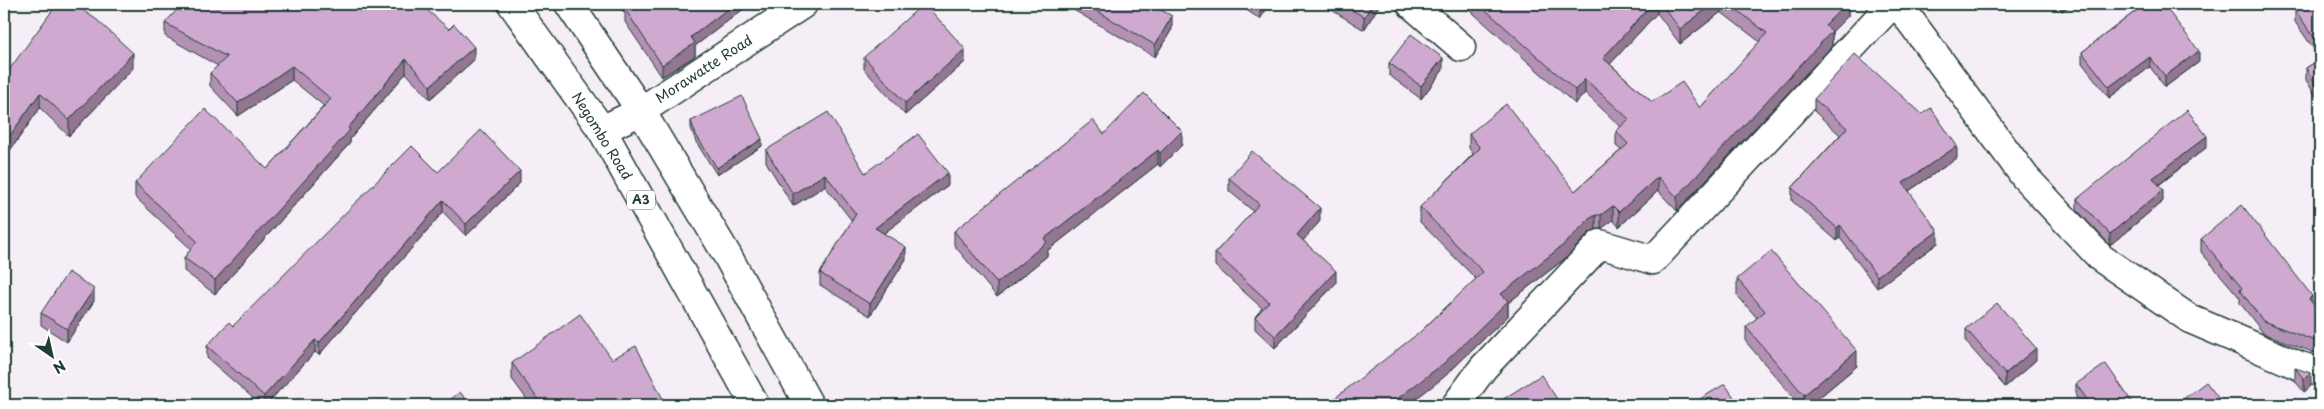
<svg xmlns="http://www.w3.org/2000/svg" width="2324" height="409" font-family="'Playpen Sans',sans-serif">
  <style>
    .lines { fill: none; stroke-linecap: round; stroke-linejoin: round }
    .minor-casing { stroke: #1f3d34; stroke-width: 31 }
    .trunk-casing { stroke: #1f3d34; stroke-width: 31 }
    .minor { stroke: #fff; stroke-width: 28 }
    .trunk { stroke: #fff; stroke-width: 28 }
    .wall { fill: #b391b4; stroke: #1f3d34; fill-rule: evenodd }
    .shaded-wall { fill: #927692; stroke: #1f3d34 }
    .building { fill: #d0a9d1; stroke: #1f3d34 }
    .labels { text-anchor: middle; stroke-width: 4; stroke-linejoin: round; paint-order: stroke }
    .shield { fill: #fff; stroke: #627771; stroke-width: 1 }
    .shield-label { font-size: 12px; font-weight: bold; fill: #1f3d34 }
    .street-label { font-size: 14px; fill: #1f3d34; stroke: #fff }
  </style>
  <rect width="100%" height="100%" fill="#f6eef6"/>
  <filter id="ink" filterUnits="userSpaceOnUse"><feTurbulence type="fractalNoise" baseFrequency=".02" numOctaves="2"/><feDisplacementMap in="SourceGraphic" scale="10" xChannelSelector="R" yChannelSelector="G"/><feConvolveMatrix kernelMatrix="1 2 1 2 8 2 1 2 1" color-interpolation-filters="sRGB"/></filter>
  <g filter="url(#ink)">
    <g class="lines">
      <defs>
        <path id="minor" d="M1411 4 1461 47
          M1898 4 2025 177 2101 258 2190 319 2300 366 2320 372
          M602 130 641 111 803 4
          M1456 405 1483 368 1600 244 1653 260 1892 4"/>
        <path id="trunk" d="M512 4 602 130 755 405
          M569 4 641 111 727 255 809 405"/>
      </defs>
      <!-- minor casing -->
      <use href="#minor" class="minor-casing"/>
      <!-- trunk casing -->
      <use href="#trunk" class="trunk-casing"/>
      <!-- minor -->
      <use href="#minor" class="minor"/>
      <!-- trunk -->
      <use href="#trunk" class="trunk"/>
    </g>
    <!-- wall -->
    <path class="wall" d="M618 4H750L695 46V56L662 77 625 22V14Z
      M1059 4H1150L1172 29 1155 57 1070 8 1068 11Z
      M1237 4H1270L1260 19Z
      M1330 4H1380L1364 30 1330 9Z
      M1463 4H1848V16L1832 32V46L1677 211 1658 191 1619 227 1613 220 1601 229H1596L1589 233 1567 257 1508 303V316L1443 378 1420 332 1476 279 1420 222V207L1473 154 1469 148V134L1575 191 1621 150 1616 146V131L1621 127 1585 93 1575 104ZM1721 12 1760 42 1700 108 1652 102 1610 64 1657 13 1680 44Z
      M2056 4H2072L2062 11Z
      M2145 4 2199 62 2165 87 2150 67 2109 98 2082 63V52Z
      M2320 4V58L2295 22V10Z
      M165 23 474 60 430 99 406 73 350 139V143L215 294 184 271V258L191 249 135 197V183L267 169 324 106 292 80 238 116 210 86V73L218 66 165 36Z
      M864 57 965 62 905 115 864 69Z
      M2320 59V103L2306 80V68Z
      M1389 63 1443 70 1421 99 1389 75Z
      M4 65 9 70 133 68 69 136 40 108 4 159Z
      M1814 99 1957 158 1909 191 1938 243 1877 288 1840 238 1837 241 1792 201V188L1840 135 1814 111Z
      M691 121 762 146 717 175 696 142 691 128Z
      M1104 134 1182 145 1160 167 1158 164 1047 251V256L997 297 954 245V231Z
      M2207 147 2159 185 2163 201 2110 245 2077 210V199Z
      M766 150 865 173 948 185 884 233 906 259 870 316 820 285V273L852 221 825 186 793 206 766 162Z
      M438 172 520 183 466 236 443 212 319 355 315 352 266 405H261L207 358V346Z
      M1229 178 1320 221 1303 240 1336 283 1275 348 1255 329V317L1262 308 1215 266V253L1253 211 1229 191Z
      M2201 239 2312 303 2320 313V355L2263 333 2240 303V298L2201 252Z
      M1737 279 1857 366 1810 405H1800L1746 342V327L1757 318 1737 295Z
      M94 301 67 342 41 325V313Z
      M1966 329 2036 360 2005 387 1966 342Z
      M612 359 666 405H531L512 379V363Z
      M2295 368 2311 386 2304 392 2295 381Z
      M2076 384 2134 405H2081L2076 398Z"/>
    <!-- shaded-wall -->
    <path class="shaded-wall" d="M734 4H750L695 46V56L662 77V65L691 37Z
      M1068 4H1070V8L1068 11Z
      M1262 4H1270L1260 19V6Z
      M1373 4H1380L1364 30V17Z
      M1652 4H1657V13L1603 72V58Z
      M1713 4H1721V12L1680 44V29Z
      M1846 4H1848V16L1832 32V46L1677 211V197L1825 25Z
      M2062 4H2072L2062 11Z
      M1172 16V29L1155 57V45Z
      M474 47V60L430 99V86Z
      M965 49V62L905 115V103Z
      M2199 51V62L2165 87V76Z
      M133 53V68L69 136V120Z
      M2150 57V67L2109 98V87Z
      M1443 58V70L1421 99V86Z
      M406 59V73L350 139V143L215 294V280L348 128Z
      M292 66V80L238 116V103Z
      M1585 79V93L1575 104V90Z
      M40 93V108L4 159V144Z
      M1182 131V145L1160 167V153Z
      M2207 136V147L2153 189V178Z
      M762 139V146L717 175V168Z
      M1957 146V158L1903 195V183Z
      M1158 150V164L1047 251V256L997 297V283L1044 239Z
      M520 171V183L466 236V224Z
      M948 173V185L875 240V228Z
      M825 174V186L793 206V194Z
      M1658 177V191L1619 227V212Z
      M2163 190V201L2110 245V234Z
      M443 200V212L319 355V343Z
      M1613 206V220L1601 229V215Z
      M1320 208V221L1297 248V235Z
      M1596 215V229L1589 233 1567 257 1508 303V316L1443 378 1408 405H1389L1501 294 1589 219Z
      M1840 225V238L1837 241V228Z
      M1938 231V243L1877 288V276Z
      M906 247V259L870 316V304Z
      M1336 271V283L1275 348V336Z
      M94 289V301L67 342V329Z
      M2312 296V308L2309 299Z
      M315 340V352L266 405H264V396Z
      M2036 348V360L2005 387V374Z
      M1857 351V366L1810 405H1804V395Z
      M2311 373V386L2304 392V379Z"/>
    <!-- building -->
    <path class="building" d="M57 4H74L97 20 133 53 69 120 40 93 4 144V65L9 70Z
      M182 4H420L449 29 454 24 474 47 430 86 406 59 348 128 350 130 215 280 184 258 197 241 135 183 205 109 267 169 331 99 292 66 238 103 210 73 227 57 165 23Z
      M626 4H734L691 37 695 43 662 65 625 9 628 7Z
      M923 4H925L965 49 905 103 864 57Z
      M1085 4H1150L1172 16 1155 45Z
      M1342 4H1373L1364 17Z
      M1479 4H1652L1603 58 1652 102 1682 82 1700 108 1767 33 1729 4H1846L1825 25 1832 31 1677 197 1658 177 1619 212 1613 206 1601 215H1596L1589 219 1567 242 1501 294 1508 301 1443 364 1389 405H1326L1420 332 1483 272 1420 207 1480 148 1469 134 1506 104 1575 191 1628 144 1616 131 1629 119 1585 79 1575 90Z
      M1661 4H1713L1680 29Z
      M2145 4H2163L2199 51 2165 76 2150 57 2109 87 2082 52Z
      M2304 4H2320V46L2295 10Z
      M1411 34 1443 58 1421 86 1389 63Z
      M1855 54 1922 114 1931 108 1957 146 1903 183 1938 231 1877 276 1840 225 1837 228 1792 188 1847 128 1814 99Z
      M2320 59V91L2306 68Z
      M1144 93 1182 131 1160 153 1158 150 1044 239 1047 242 997 283 954 231 1093 120 1104 134Z
      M742 96 762 139 717 168 696 135 691 121Z
      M2187 110 2207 136 2153 178 2163 190 2110 234 2077 199Z
      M828 112 865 173 918 134 948 173 875 228 906 247 870 304 820 273 856 214 825 174 793 194 766 150Z
      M481 130 520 171 466 224 443 200 319 343 315 340 264 396 207 346 229 322 233 326 412 146 438 172Z
      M1252 151 1320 208 1297 235 1336 271 1275 336 1255 317 1269 302 1215 253 1259 204 1229 178Z
      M2242 205 2312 296 2309 299 2320 313V343L2263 321 2240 290 2242 288 2201 239Z
      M1771 251 1857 351 1804 395 1746 327 1765 311 1737 279Z
      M68 272 94 289 67 329 41 313Z
      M1997 303 2036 348 2005 374 1966 329Z
      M580 314 612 359 636 346 666 405H542L512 363Z
      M2106 364 2134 405H2091L2076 384Z
      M2295 368 2311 373 2304 379Z
      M1541 375 1561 405H1494Z
      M2206 382 2224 405H2175Z
      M1725 384 1739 405H1690Z
      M460 392 470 405H443Z"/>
  </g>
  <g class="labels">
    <!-- shield labels -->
    <rect class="shield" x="627" y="190.5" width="28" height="19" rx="4"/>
    <g class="shield-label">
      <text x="641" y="204">A3</text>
    </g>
    <!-- street labels -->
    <g class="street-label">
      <text transform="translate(704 69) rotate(-33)" y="5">Morawatte Road</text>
      <text transform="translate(602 136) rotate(58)" y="5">Negombo Road</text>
    </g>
  </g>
  <!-- margin -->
  <rect width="2324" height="409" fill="none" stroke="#fff" stroke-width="20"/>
  <rect x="10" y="10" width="2304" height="389" fill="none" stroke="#1f3d34" stroke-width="2" filter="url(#ink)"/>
  <!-- north arrow -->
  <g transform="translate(52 356) rotate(146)" stroke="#ffffff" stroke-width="4" paint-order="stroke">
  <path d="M0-4L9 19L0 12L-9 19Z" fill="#1f3d34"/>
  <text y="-8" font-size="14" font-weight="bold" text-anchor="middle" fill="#1f3d34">N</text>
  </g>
</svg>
